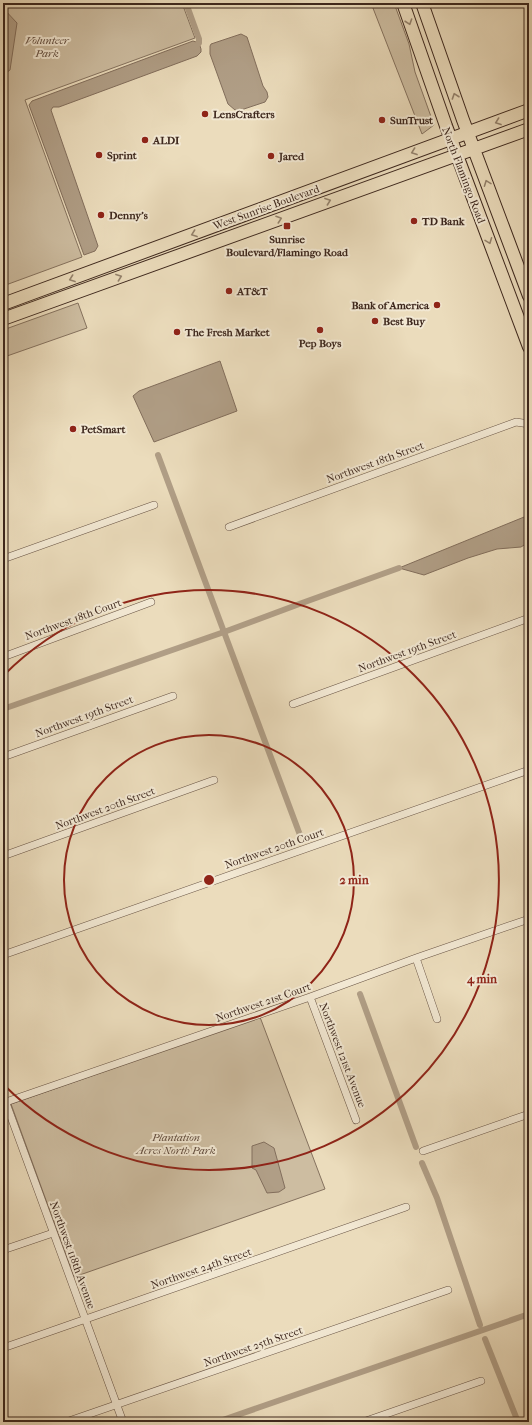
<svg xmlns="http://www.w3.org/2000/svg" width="532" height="1425" font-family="'IM FELL French Canon',serif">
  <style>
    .green { fill: #cdbda1; stroke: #85725f }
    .water { fill: #b09e86; stroke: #826e5c }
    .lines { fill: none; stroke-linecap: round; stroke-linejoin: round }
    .canal { stroke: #b09e86; stroke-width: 6 }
    .street-casing { stroke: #685445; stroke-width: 8 }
    .highway-casing { stroke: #3d271d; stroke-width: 14 }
    .street { stroke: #f2e8d3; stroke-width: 7 }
    .highway { stroke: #ebdcbc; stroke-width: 12 }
    .oneway { stroke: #94826c }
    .ring { fill: none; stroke: #8f2418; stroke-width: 2 }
    .poi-dot { fill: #8f2418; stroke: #f2e8d3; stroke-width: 1.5 }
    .labels { text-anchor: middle; stroke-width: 4; stroke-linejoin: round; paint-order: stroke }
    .park-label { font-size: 11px; font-style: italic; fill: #614c3e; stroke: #f2e8d3 }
    .poi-label { font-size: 11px; font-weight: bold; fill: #3d271d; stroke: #f2e8d3; text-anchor: start }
    .street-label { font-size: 11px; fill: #3d271d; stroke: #f2e8d3 }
    .centre { fill: #8f2418; stroke: #f2e8d3; stroke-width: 2 }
    .ring-label { font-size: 12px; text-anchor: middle; font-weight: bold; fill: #8f2418; stroke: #f2e8d3; stroke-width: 4; stroke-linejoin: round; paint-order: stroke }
  </style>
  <rect width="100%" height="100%" fill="#ebdcbc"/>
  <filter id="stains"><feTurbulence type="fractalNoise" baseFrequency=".005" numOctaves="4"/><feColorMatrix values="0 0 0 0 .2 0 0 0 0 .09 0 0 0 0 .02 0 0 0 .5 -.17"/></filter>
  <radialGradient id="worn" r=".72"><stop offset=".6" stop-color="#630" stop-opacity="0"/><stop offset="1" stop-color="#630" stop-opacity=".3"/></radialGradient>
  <!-- green -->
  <path class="green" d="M3 3H182L195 38 25 100 82 257 3 286Z
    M371 3H394L409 44 415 72 434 125 422 134Z
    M78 303 87 328 7 356 3 344V330Z
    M260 1017 325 1189 74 1277 11 1104Z"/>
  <!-- water -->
  <path class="water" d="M3 8 17 23 10 70 3 75Z
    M241 34 247 37 263 86 267 92 268 97 265 102 241 110H235L228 104 210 54V46L211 44Z
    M193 41 199 43 201 49V52L197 56 59 107H53L51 110 98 246 95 251 84 255 29 105 32 101Z
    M220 361 237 411 154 442 133 396 139 391Z
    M529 515V542L521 547 497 549 468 558 424 575 399 568Z
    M264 1142 274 1148 285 1188 279 1192 267 1193 256 1170 252 1168V1146Z"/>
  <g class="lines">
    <!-- canal -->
    <path class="canal" d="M186 3 199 39V43L194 48
      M158 455 224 632 300 835
      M3 709 224 632 302 603 399 568
      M360 994 416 1147
      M422 1163 437 1198 480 1325
      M485 1339 518 1422
      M217 1422 529 1314"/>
    <defs>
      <path id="street" d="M229 527 516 422 529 424
        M3 559 154 505
        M3 657 151 602
        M293 704 529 618
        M3 757 173 696
        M3 856 214 780
        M3 955 529 770
        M416 958 437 1019
        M310 997 356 1120
        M3 1095 123 1422
        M3 1103 310 997 416 958 529 919
        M423 1151 529 1114
        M3 1250 53 1233
        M3 1348 406 1207
        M66 1422 448 1290
        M363 1422 481 1381"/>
      <path id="highway" d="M403 3 446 126 529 347
        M422 3 463 120 529 296
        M3 304 529 110
        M3 319 529 129"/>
    </defs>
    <!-- street casing -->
    <use href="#street" class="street-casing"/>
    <!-- highway casing -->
    <use href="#highway" class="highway-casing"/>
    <!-- street -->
    <use href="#street" class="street"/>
    <!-- highway -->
    <use href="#highway" class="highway"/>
  </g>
  <!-- one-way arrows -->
  <defs><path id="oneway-chevron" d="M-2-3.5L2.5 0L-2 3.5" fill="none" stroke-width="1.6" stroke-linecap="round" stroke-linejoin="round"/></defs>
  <g class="oneway">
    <use href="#oneway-chevron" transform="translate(409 22) rotate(71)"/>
    <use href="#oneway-chevron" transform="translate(455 96) rotate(-109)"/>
    <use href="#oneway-chevron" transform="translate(498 122) rotate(160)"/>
    <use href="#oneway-chevron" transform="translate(414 152) rotate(160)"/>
    <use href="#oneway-chevron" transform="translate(487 183) rotate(-111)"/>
    <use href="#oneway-chevron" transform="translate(328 201) rotate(-20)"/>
    <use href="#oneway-chevron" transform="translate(279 219) rotate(-19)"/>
    <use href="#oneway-chevron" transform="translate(194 234) rotate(160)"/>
    <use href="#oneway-chevron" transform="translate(489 241) rotate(69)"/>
    <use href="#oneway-chevron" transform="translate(119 277) rotate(-20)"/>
    <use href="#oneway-chevron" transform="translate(72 279) rotate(160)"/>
  </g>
  <!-- distance rings -->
  <g class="ring">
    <circle cx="209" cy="880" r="145"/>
    <path d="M4 675A290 290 0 1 1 4 1085"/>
  </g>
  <!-- markers -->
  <g class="poi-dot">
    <circle cx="205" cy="114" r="4"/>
    <circle cx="382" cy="120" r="4"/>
    <circle cx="145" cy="140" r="4"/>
    <circle cx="99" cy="155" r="4"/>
    <circle cx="271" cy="156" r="4"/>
    <circle cx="101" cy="215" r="4"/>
    <circle cx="414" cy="221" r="4"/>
    <rect x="283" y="222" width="8" height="8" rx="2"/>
    <circle cx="229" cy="291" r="4"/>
    <circle cx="437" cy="305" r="4"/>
    <circle cx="375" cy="321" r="4"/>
    <circle cx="320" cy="330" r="4"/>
    <circle cx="177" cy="332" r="4"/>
    <circle cx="73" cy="429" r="4"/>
  </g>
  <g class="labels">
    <!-- park labels -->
    <g class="park-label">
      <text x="47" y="44">Volunteer<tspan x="47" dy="13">Park</tspan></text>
      <text x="176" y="1141">Plantation<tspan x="176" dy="13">Acres North Park</tspan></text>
    </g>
    <!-- poi labels -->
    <g class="poi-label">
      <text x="213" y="118">LensCrafters</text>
      <text x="390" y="124">SunTrust</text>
      <text x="153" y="144">ALDI</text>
      <text x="107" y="159">Sprint</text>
      <text x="279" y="160">Jared</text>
      <text x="109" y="219">Denny's</text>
      <text x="422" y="225">TD Bank</text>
      <text x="287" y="243" text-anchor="middle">Sunrise<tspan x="287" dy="13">Boulevard/Flamingo Road</tspan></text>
      <text x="237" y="295">AT&amp;T</text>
      <text x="429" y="309" text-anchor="end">Bank of America</text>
      <text x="383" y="325">Best Buy</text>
      <text x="185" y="336">The Fresh Market</text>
      <text x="320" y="347" text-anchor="middle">Pep Boys</text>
      <text x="81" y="433">PetSmart</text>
    </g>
    <!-- street labels -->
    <g class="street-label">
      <text transform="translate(464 175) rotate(69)" y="4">North Flamingo Road</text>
      <text transform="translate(266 207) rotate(-20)" y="4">West Sunrise Boulevard</text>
      <text transform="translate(375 462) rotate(-20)" y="4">Northwest 18th Street</text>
      <text transform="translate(73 619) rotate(-20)" y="4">Northwest 18th Court</text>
      <text transform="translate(407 651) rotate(-20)" y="4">Northwest 19th Street</text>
      <text transform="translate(84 716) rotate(-20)" y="4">Northwest 19th Street</text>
      <text transform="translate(105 808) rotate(-20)" y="4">Northwest 20th Street</text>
      <text transform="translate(274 848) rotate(-19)" y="4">Northwest 20th Court</text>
      <text transform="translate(263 1002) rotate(-19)" y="4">Northwest 21st Court</text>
      <text transform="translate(343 1055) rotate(69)" y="4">Northwest 121st Avenue</text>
      <text transform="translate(73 1255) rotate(70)" y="4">Northwest 118th Avenue</text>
      <text transform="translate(201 1268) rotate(-19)" y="4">Northwest 24th Street</text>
      <text transform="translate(253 1346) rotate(-19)" y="4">Northwest 25th Street</text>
    </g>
  </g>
  <circle cx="209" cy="880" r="6" class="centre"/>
  <g class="ring-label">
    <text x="354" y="884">2 min</text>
    <text x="482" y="983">4 min</text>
  </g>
  <!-- margin -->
  <rect width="532" height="1425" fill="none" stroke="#ebdcbc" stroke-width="16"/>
  <rect x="4" y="4" width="524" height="1417" fill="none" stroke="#3d271d" stroke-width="2"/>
  <rect x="8" y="8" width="516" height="1409" fill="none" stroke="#3d271d"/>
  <rect width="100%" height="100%" filter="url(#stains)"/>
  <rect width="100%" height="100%" fill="url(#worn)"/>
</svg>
